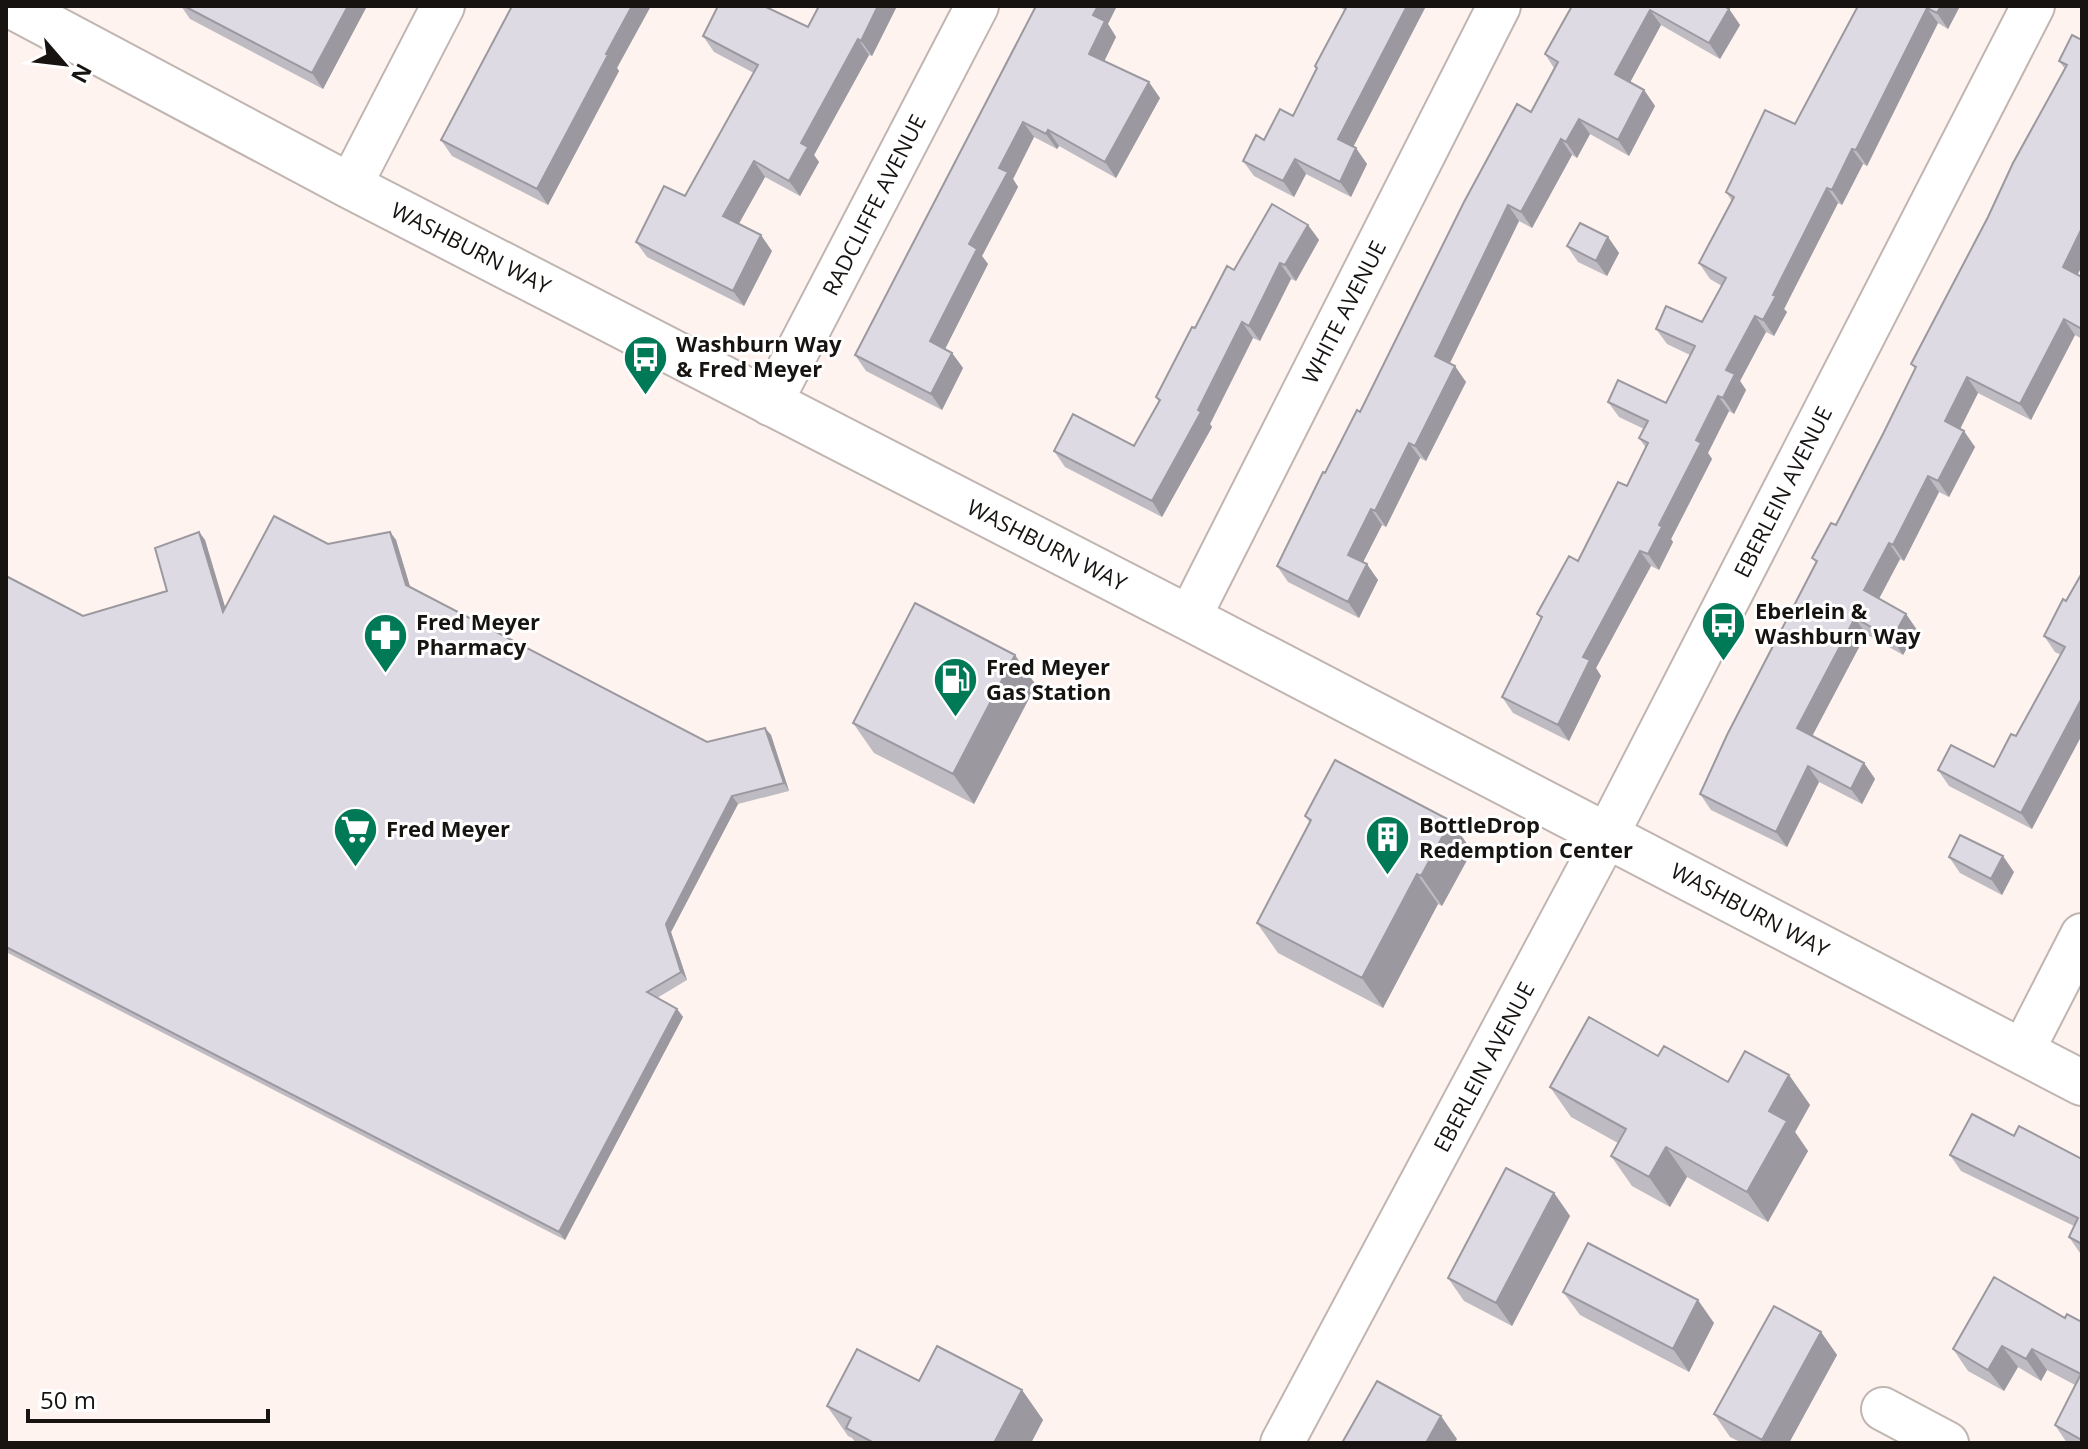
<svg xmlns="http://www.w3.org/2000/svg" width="2088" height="1449" font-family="'Open Sans',sans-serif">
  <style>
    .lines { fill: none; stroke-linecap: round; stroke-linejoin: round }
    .minor-casing { stroke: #c0b5b1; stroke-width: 46 }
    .major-casing { stroke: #c0b5b1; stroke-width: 48 }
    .minor { stroke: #fff; stroke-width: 42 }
    .major { stroke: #fff; stroke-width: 44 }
    .wall { fill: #bfbbc3 }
    .shaded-wall { fill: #9b999f }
    .building { fill: #dedae3; stroke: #9b999f; stroke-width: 2 }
    .labels { text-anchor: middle; stroke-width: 6; stroke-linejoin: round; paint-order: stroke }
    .street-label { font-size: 22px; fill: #161311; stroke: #fff }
    .poi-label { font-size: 22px; font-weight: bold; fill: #161311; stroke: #fff; text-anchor: start }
  </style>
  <rect width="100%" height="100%" fill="#fef3ef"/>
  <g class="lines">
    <defs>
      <path id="minor" d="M350 186 443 6
        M770 404 977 6
        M1189 618 1499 6
        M2022 1052 2082 935
        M1883 1409 1947 1443
        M1282 1443 1607 835 2033 6"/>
      <path id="major" d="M12 6 350 186 1189 618 2082 1083"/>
    </defs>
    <!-- minor casing -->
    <use href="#minor" class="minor-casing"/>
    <!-- major casing -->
    <use href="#major" class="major-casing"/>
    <!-- minor -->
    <use href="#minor" class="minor"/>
    <!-- major -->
    <use href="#major" class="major"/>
  </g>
  <!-- wall -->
  <path class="wall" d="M181 6H367L323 89 190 19Z
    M897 6 872 56 869 55 814 155 819 162 800 196 765 177 739 224 772 251 744 306 647 257 636 242 685 196 754 73 714 52 703 36 808 27Z
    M1337 6H1426L1353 147 1367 164 1351 197 1306 174 1294 197 1254 176 1243 161 1264 140 1293 116 1317 69 1315 66 1345 10Z
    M1572 6 1729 9 1740 25 1720 59 1661 25 1630 82 1644 90 1655 106 1629 156 1590 134 1577 158 1572 155 1532 228 1519 221 1450 363 1466 382 1426 461 1420 458 1386 527 1382 525 1363 562 1378 580 1359 618 1288 582 1277 566 1325 473 1531 112 1554 68 1545 54Z
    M1858 6H1960L1948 29 1938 23 1867 166 1863 164 1842 205 1838 203 1784 309 1787 312 1774 336 1766 332 1740 381 1746 390 1734 414 1729 411 1708 453 1712 459 1671 539 1673 542 1659 570 1651 566 1596 668 1601 676 1569 741 1513 713 1502 697 1541 619 1537 614 1578 561 1627 486 1646 448 1639 438 1644 429 1619 417 1608 402 1666 403 1690 355 1667 344 1656 329 1702 322 1722 286 1710 279 1699 263 1732 201 1726 192 1795 124Z
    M1108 24 1116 37 1104 61 1160 98 1116 178 1059 146 1057 149 1034 137 1013 179 1018 187 982 256 988 264 945 349 952 353 963 368 942 410 866 371 855 355 1021 36Z
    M2072 35 2078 275 2082 277V339L2075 335 2031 420 1978 393 1960 429 1975 447 1949 497 1939 492 1904 561 1900 559 1879 599 1906 614 1917 630 1903 655 1866 634 1812 736 1864 763 1875 779 1862 804 1819 782 1787 847 1711 810 1700 794 1816 563 1812 558 1836 525 1883 434 1915 369 1911 364 2065 69 2059 61Z
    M617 68 619 71 548 205 452 156 441 140Z
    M1308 225 1319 240 1296 281 1291 279 1260 341 1253 338 1210 424 1212 427 1162 517 1065 467 1054 451 1134 446 1159 402 1156 397 1195 328Z
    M1608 237 1619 253 1607 276 1578 262 1567 246Z
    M199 532 205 540 225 608 328 544 390 532 396 540 410 587 707 742 765 728 771 735 789 791 738 804 671 932 687 980 657 998 677 1009 683 1017 565 1240 6 952V576L83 616 167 591Z
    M2082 573 2032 829 1949 786 1938 770 1994 767 2016 736 2061 655 2055 652 2044 636Z
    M1036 685 974 804 874 753 853 723Z
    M1305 816 1451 821 1472 851 1442 906 1438 904 1383 1008 1278 953 1257 923 1310 823Z
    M1949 857 2014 872 2002 895 1960 873Z
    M1658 1056 1728 1082 1789 1075 1810 1105 1795 1132 1808 1151 1768 1222 1687 1177 1670 1207 1632 1186 1611 1156 1618 1143 1571 1117 1550 1087Z
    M2014 1136 2082 1159V1254L2080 1253 2069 1237 2074 1226 1961 1171 1950 1155Z
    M1554 1193 1570 1216 1512 1326 1464 1301 1448 1278Z
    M1563 1292 1714 1323 1689 1372 1580 1315Z
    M2065 1318 2082 1322V1443H2067L2055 1425 2075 1385 2047 1370 2041 1381 2018 1367 2004 1391 1968 1371 1953 1349Z
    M1821 1332 1837 1355 1789 1443H1742L1730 1437 1714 1414Z
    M919 1381 1022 1390 1043 1420 1031 1443H856L852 1438 848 1436 827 1406Z"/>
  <!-- shaded-wall -->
  <path class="shaded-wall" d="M348 6H367L323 89 312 73Z
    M632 6H651L617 68 619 71 548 205 537 189 606 54Z
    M878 6H897L872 56 861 41Z
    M1098 6H1117L1108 24 1116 37 1100 70 1089 54 1093 15Z
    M1407 6H1426L1349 155 1338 139Z
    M1941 6H1960L1948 29 1937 13Z
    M1927 8 1938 23 1867 166 1856 150Z
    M1729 9 1740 25 1720 59 1709 43Z
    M1650 10 1661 25 1626 90 1615 74Z
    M858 39 869 55 814 155 819 162 800 196 789 181 801 143Z
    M1149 82 1160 98 1116 178 1105 162Z
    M1644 90 1655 106 1629 156 1618 140Z
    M1579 119 1590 134 1577 158 1566 142Z
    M1023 122 1034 137 1013 179 1018 187 982 256 988 264 941 357 930 341 999 168Z
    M1048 130 1059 146 1057 149 1046 134Z
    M1561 139 1572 155 1532 228 1521 212Z
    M1356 148 1367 164 1351 197 1340 182Z
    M1852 149 1863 164 1842 205 1832 190Z
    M1295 159 1306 174 1294 197 1283 181Z
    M754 161 765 177 734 232 723 216Z
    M1827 188 1838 203 1784 309 1787 312 1774 336 1763 320 1773 295Z
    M1508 205 1519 221 1446 371 1435 356Z
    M1308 225 1319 240 1296 281 1285 265Z
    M2082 228V266L2074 282 2063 267Z
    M761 235 772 251 744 306 733 291Z
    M1608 237 1619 253 1607 276 1596 261Z
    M1280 263 1291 279 1260 341 1249 326Z
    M1755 316 1766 332 1740 381 1746 390 1734 414 1723 398 1726 370Z
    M2064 319 2075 335 2031 420 2020 404Z
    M1242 322 1253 338 1210 424 1212 427 1162 517 1152 501Z
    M952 353 963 368 942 410 931 394Z
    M1455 366 1466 382 1426 461 1415 446Z
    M1967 377 1978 393 1956 437 1945 421Z
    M1718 396 1729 411 1708 453 1712 459 1671 539 1673 542 1659 570 1648 554 1696 440Z
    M1964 431 1975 447 1949 497 1938 481Z
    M1409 443 1420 458 1386 527 1375 511Z
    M1928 476 1939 492 1904 561 1893 545Z
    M1371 509 1382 525 1359 570 1348 555Z
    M199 532 205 540 229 620 223 612Z
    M390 532 396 540 412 593 406 585Z
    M1889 543 1900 559 1875 606 1864 590Z
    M1640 551 1651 566 1596 668 1601 676 1569 741 1558 725 1583 657Z
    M1367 564 1378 580 1359 618 1348 602Z
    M1906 614 1917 630 1903 655 1892 639Z
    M1855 618 1866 634 1808 744 1797 728Z
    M1015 655 1036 685 974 804 953 774Z
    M2082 698V735L2032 829 2021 813Z
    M765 728 771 735 789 791 784 783Z
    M1864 763 1875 779 1862 804 1851 789Z
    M1808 766 1819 782 1787 847 1776 832Z
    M732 796 738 804 671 932 687 980 681 972 666 924Z
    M1451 821 1472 851 1442 906 1421 876Z
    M2003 856 2014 872 2002 895 1991 879Z
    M1417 874 1438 904 1383 1008 1362 978Z
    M677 1009 683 1017 565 1240 559 1232Z
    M1789 1075 1810 1105 1795 1132 1808 1151 1768 1222 1747 1192 1769 1111Z
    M1666 1147 1687 1177 1670 1207 1649 1177Z
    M1554 1193 1570 1216 1512 1326 1496 1303Z
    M1698 1300 1714 1323 1689 1372 1673 1349Z
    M1821 1332 1837 1355 1789 1443H1764L1762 1440Z
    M2002 1346 2018 1367 2004 1391 1988 1370Z
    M2032 1349 2047 1370 2041 1381 2026 1359Z
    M1022 1390 1043 1420 1031 1443H994Z
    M1441 1416 1457 1439 1455 1443H1426Z"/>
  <!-- building -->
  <path class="building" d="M184 6H348L312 73Z
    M512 6H632L606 54 608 55 537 189 441 140Z
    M718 6H764L808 27 819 6H878L861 41 858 39 801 143 808 147 789 181 754 161 723 216 761 235 733 291 636 242 664 186 685 196 758 65 703 36Z
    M1036 6H1098L1093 15 1105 21 1089 54 1149 82 1105 162 1048 130 1046 134 1023 122 999 168 1008 172 969 244 977 249 930 341 952 353 931 394 855 355Z
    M1347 6H1407L1338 139 1356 148 1340 182 1295 159 1283 181 1243 161 1256 135 1264 140 1280 109 1293 116 1317 68 1315 66Z
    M1572 6H1724L1729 9 1709 43 1650 10 1615 74 1644 90 1618 140 1579 119 1566 142 1561 139 1521 212 1508 205 1435 356 1455 366 1415 446 1409 443 1375 511 1371 509 1348 555 1367 564 1348 602 1277 566 1323 472 1325 473 1357 410 1360 412 1464 202 1517 104 1531 112 1558 62 1545 54Z
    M1858 6H1941L1937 13 1927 8 1856 150 1852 149 1832 190 1827 188 1773 295 1776 296 1763 320 1755 316 1726 370 1735 374 1723 398 1718 396 1696 440 1701 443 1659 525 1662 527 1648 554 1640 551 1583 657 1590 660 1558 725 1502 697 1542 617 1537 614 1569 556 1578 561 1618 482 1627 486 1648 443 1639 438 1648 421 1608 402 1618 380 1666 403 1695 346 1656 329 1666 306 1702 322 1726 278 1699 263 1734 197 1726 192 1765 110 1795 124Z
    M2072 35 2082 40V228L2063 267 2082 277V329L2064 319 2020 404 1967 377 1945 421 1964 431 1938 481 1928 476 1893 545 1889 543 1864 590 1906 614 1892 639 1855 618 1797 728 1864 763 1851 789 1808 766 1776 832 1700 794 1727 735 1817 561 1812 558 1831 523 1836 525 1883 434 1916 367 1911 364 1988 217 2013 163 2067 65 2059 61Z
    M1272 204 1308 225 1285 265 1280 263 1249 326 1242 322 1198 410 1201 412 1152 501 1054 451 1073 414 1134 446 1160 400 1156 397 1192 327 1195 328 1227 266 1234 270Z
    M1580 223 1608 237 1596 261 1567 246Z
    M274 516 328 544 390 532 406 585 707 742 765 728 784 783 732 796 666 924 681 972 647 992 677 1009 559 1232 6 947V576L83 616 167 591 155 548 199 532 223 612Z
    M2082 573V698L2021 813 1938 770 1951 745 1994 767 2011 734 2016 736 2065 647 2044 636 2063 599 2066 601Z
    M915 603 1015 655 953 774 853 723Z
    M1335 760 1451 821 1421 876 1417 874 1362 978 1257 923 1311 820 1305 816Z
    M1960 835 2003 856 1991 879 1949 857Z
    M1589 1017 1658 1056 1664 1046 1728 1082 1745 1051 1789 1075 1769 1111 1787 1121 1747 1192 1666 1147 1649 1177 1611 1156 1626 1129 1550 1087Z
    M1972 1114 2014 1136 2019 1126 2082 1159V1244L2069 1237 2078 1218 1950 1155Z
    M1506 1168 1554 1193 1496 1303 1448 1278Z
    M1588 1243 1698 1300 1673 1349 1563 1292Z
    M1994 1277 2065 1318 2067 1314 2082 1322V1440L2055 1425 2081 1374 2032 1349 2026 1359 2002 1346 1988 1370 1953 1349Z
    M1774 1306 1821 1332 1762 1440 1714 1414Z
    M937 1346 1022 1390 994 1443H874L846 1428 851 1418 827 1406 857 1349 919 1381Z
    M1377 1381 1441 1416 1426 1443H1342Z"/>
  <!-- icons -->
  <defs>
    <symbol id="bus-pin" viewBox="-11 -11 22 30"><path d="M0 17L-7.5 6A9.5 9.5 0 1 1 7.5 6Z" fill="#007956" stroke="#fff"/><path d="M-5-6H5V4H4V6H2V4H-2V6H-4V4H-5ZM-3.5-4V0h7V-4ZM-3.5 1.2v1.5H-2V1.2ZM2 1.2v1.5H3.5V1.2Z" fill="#fff"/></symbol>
    <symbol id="pharmacy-pin" viewBox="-11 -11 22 30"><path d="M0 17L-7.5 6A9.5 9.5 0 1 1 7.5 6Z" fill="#007956" stroke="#fff"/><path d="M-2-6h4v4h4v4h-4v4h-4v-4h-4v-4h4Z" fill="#fff"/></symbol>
    <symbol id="fuel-pin" viewBox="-11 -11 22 30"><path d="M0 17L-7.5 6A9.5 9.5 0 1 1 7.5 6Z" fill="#007956" stroke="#fff"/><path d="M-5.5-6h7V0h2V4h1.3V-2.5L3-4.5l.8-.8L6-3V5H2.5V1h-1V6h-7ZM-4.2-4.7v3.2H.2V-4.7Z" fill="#fff"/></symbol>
    <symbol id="supermarket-pin" viewBox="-11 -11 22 30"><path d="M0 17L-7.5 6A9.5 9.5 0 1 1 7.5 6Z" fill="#007956" stroke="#fff"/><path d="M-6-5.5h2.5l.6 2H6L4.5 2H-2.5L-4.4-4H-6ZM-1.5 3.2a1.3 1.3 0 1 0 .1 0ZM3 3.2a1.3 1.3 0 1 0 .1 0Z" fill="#fff"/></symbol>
    <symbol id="building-pin" viewBox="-11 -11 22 30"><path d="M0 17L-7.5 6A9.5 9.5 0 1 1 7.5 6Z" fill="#007956" stroke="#fff"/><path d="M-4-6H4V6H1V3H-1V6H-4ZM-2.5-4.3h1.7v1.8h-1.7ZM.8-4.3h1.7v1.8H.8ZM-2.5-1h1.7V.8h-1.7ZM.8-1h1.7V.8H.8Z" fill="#fff"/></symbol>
  </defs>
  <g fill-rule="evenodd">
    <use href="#bus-pin" x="620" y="332" width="51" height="69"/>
    <use href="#bus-pin" x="1698" y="598" width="51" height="69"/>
    <use href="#pharmacy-pin" x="360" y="610" width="51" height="69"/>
    <use href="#fuel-pin" x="930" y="654" width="51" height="69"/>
    <use href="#supermarket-pin" x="330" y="804" width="51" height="69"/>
    <use href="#building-pin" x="1362" y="812" width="51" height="69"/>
  </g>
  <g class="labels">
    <!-- street labels -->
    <g class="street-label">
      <text transform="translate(874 205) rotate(-63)" y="8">RADCLIFFE AVENUE</text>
      <text transform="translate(471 248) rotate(27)" y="8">WASHBURN WAY</text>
      <text transform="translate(1344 312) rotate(-63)" y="8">WHITE AVENUE</text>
      <text transform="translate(1783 492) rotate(-63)" y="8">EBERLEIN AVENUE</text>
      <text transform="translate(1047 545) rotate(27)" y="8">WASHBURN WAY</text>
      <text transform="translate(1750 910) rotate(28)" y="8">WASHBURN WAY</text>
      <text transform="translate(1484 1067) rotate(-62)" y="8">EBERLEIN AVENUE</text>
    </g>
    <!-- poi labels -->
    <g class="poi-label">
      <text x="676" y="352">Washburn Way<tspan x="676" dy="25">&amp; Fred Meyer</tspan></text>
      <text x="1755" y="619">Eberlein &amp;<tspan x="1755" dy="25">Washburn Way</tspan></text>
      <text x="416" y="630">Fred Meyer<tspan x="416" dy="25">Pharmacy</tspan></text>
      <text x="986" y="675">Fred Meyer<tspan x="986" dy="25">Gas Station</tspan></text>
      <text x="1419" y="833">BottleDrop<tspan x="1419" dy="25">Redemption Center</tspan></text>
      <text x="386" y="837">Fred Meyer</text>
    </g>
  </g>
  <!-- border -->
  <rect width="2088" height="1449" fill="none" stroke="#161311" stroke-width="16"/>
  <!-- north arrow -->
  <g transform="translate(64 64) rotate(118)" stroke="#ffffff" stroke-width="6" paint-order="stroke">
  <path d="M0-6L14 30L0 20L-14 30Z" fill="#161311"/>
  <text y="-12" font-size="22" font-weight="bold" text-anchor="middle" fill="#161311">N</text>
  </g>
  <!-- scale -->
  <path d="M28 1409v12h240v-12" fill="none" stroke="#161311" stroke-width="4"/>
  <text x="40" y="1409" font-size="24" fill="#161311" stroke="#ffffff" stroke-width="6" paint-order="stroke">50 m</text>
</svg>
